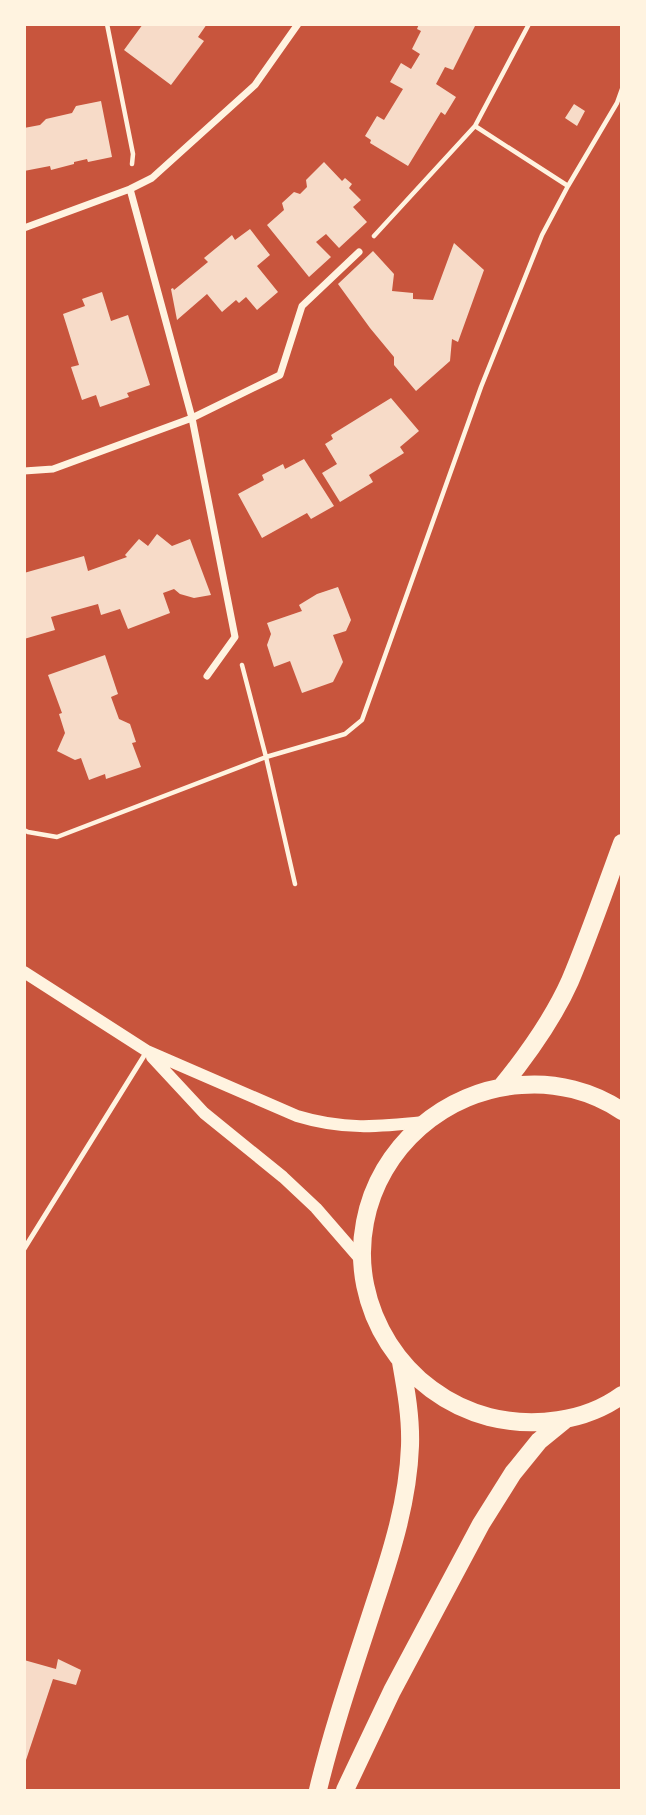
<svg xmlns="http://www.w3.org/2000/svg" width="646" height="1815" font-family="'Nunito Sans',sans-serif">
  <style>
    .building { fill: #f7dbc8 }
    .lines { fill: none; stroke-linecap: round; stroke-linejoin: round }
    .path { stroke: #fff3e0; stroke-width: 4.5 }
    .service { stroke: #fff3e0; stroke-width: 5 }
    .minor { stroke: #fff3e0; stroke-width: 7 }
    .tertiary { stroke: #fff3e0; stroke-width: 12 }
    .primary { stroke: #fff3e0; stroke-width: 18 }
  </style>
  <rect width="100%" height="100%" fill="#c8553d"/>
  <!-- building -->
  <path class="building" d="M143 24H207L198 37 204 41 171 85 124 50Z
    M419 24H476L453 70 445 67 436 84 456 97 445 115 441 112 408 166 370 143 371 140 365 136 377 116 384 120 403 89 390 82 401 63 411 69 420 54 412 49 421 31 417 29Z
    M101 101 112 157 88 162 87 159 74 162V164L51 170 50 166 24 171V128L40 125 46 119 72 113 76 106Z
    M574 104 585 111 577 126 565 118Z
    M324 162 342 181 345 178 352 184 349 188 361 200 353 207 367 222 339 248 326 234 316 242 331 257 309 277 267 225 284 210 282 203 294 192 300 194 307 187 306 180Z
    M250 229 270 255 257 266 278 292 257 310 246 297 239 303 236 300 222 312 207 294 177 320 171 289 173 288 174 290 208 262 204 258 232 235 235 240Z
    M454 243 484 270 458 342 452 339 450 361 416 391 394 365V357L370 328 338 284 373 251 394 274 392 291 413 293V299L433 300Z
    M102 292 111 321 128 315 150 385 127 393 129 397 100 407 96 395 82 400 71 367 79 365 63 314 85 306 82 299Z
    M391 398 419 431 400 447 404 453 369 475 373 482 340 502 322 473 337 464 325 444 333 439 331 435Z
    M304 459 334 506 311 519 307 513 262 538 238 494 264 480 262 475 283 464 285 469Z
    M157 534 172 546 190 539 211 595 194 598 180 594 174 589 163 593 170 613 128 629 120 609 101 615 98 604 51 617 55 630 24 639V573L84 556 88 571 127 557 125 555 139 539 148 546Z
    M338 587 351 620 346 631 333 635 343 662 333 682 302 693 290 661 274 667 267 645 271 634 267 623 302 611 299 605 317 594Z
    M105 655 118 694 111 697 119 719 130 724 136 742 132 743 141 767 106 779 105 774 89 780 81 758 75 760 57 751 65 733 59 714 62 713 48 675Z
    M58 1659 81 1670 76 1685 53 1679 24 1766V1660L56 1669Z"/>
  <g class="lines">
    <!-- path -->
    <path class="path" d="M107 24 133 154 132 164
      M475 126 568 186
      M374 236 475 126 529 24
      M242 665 266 757 295 884
      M24 830 28 832 57 837 266 757 345 734 362 720 481 387 542 235 568 186 617 103 622 89"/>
    <!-- service -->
    <path class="service" d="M24 1249 147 1051"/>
    <!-- minor -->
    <path class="minor" d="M130 189 192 418 235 637 207 676
      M24 228 130 189 152 178 255 85 298 24
      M24 471 53 469 192 418 280 375 302 306 359 252"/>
    <!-- tertiary -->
    <path class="tertiary" d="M24 972 147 1051 297 1116C343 1130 377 1127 424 1122
      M152 1057 204 1113 283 1177 316 1208 362 1261"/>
    <!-- primary -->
    <path class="primary" d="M502 1086C528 1054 553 1019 570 981 589 936 605 889 622 843
      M622 1111C592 1091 556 1082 521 1085 445 1090 379 1147 365 1222 348 1308 404 1395 489 1417 533 1428 585 1422 622 1395
      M318 1790C333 1727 355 1664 375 1602 392 1551 408 1500 410 1446 411 1418 406 1390 401 1362
      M345 1790 392 1691 481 1524 513 1473 539 1441 566 1419"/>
  </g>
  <!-- border -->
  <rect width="646" height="1815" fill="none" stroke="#fff3e0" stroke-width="52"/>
</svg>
